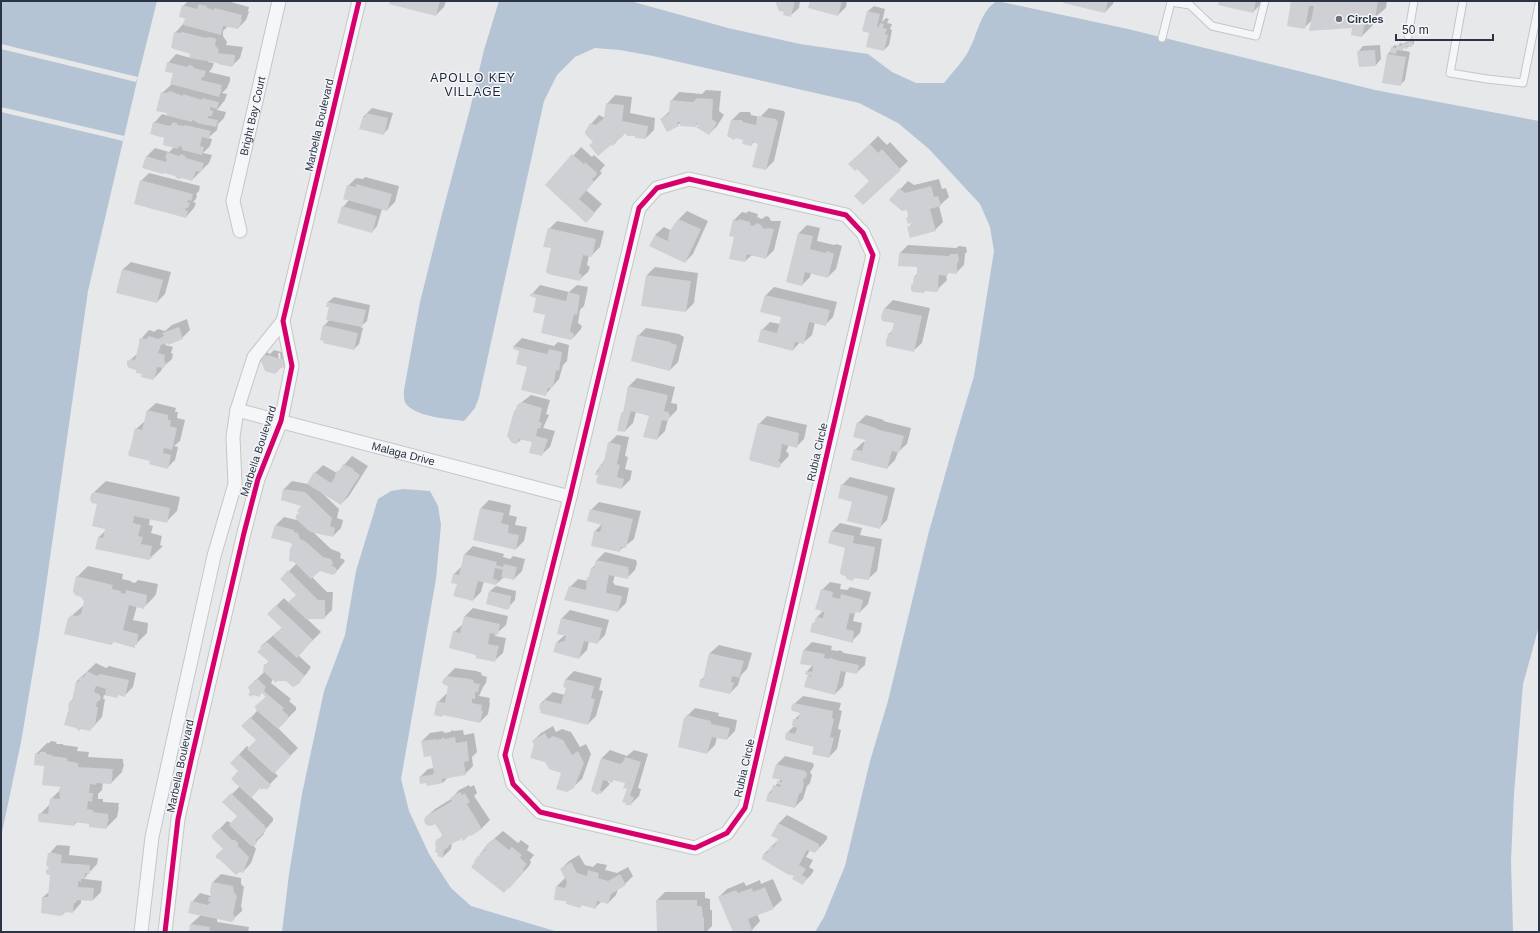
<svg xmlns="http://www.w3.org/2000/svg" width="1540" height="933" font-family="Helvetica,sans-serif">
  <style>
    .water { fill: #b4c4d5 }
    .pier { fill: #e6e8ea }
    .shadow { fill: #0003 }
    .building { fill: #ced0d3 }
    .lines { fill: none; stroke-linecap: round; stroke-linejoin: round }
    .lane-casing { stroke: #c4c6c8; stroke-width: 9 }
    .street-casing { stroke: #c4c6c8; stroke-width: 15 }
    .lane { stroke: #f5f6f7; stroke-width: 7 }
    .street { stroke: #f5f6f7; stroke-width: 13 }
    .cycleway-casing { stroke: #f4f6f9; stroke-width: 8 }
    .cycleway { stroke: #d6006c; stroke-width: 5 }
    .poi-dot { fill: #6c737f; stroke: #f4f6f9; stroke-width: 1.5 }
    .labels { text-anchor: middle; stroke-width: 3; stroke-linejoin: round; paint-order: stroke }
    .poi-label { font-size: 11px; font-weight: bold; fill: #2b3445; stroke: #f4f6f9; text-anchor: start }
    .street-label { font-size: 11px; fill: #2b3445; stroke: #f4f6f9 }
    .neighbourhood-label { font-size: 12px; letter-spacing: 1px; fill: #1d2536; stroke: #f4f6f9 }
  </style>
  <rect width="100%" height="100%" fill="#e6e8ea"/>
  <!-- water -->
  <path class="water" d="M1 1H157L138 77 88 291 39 635 21 742 1 837Z
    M499 1H630L728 28 800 44 868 54 892 72 916 83H944C952 72 963 62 969 50 978 34 980 11 997 1L1128 29 1375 90 1539 121V626L1523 684 1514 794 1511 861 1513 932H815L824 917 845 866 870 761 888 701 928 535 956 436 974 376 994 251 990 227 980 204 929 149 898 123 859 103 653 56 620 50 595 48 575 57 557 75 544 101 479 397 475 408 464 421C448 419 418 417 407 405 403 401 404 395 404 390L420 302 442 214 470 109 484 50Z
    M403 489 430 491 438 506 441 525 436 579 401 779 409 811 429 854 451 888 471 906 558 932H282L289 874 302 794 324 691 345 635 356 571 378 499 391 491Z"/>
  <!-- pier -->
  <path class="pier" d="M1 44 138 77 136 82 1 49Z
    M1 107 124 136 123 141 1 112Z"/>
  <!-- shadow -->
  <path class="shadow" d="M188 1 222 2 227 1 249 7 248 11 249 12 246 20 238 28 228 26 223 31V36L227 42 226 45 243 47 240 58 232 66 209 60 208 62 214 63 212 68 209 72 230 77V81L227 88 222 93 227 94 225 100 217 110 226 112 224 118 218 124 217 130 208 138 212 139 210 146 203 153 212 155 209 163 192 180 143 167 147 156 155 148 169 152 174 147 154 123 162 114 169 116 162 93 171 85 174 73 168 63 176 54 191 58 192 53 175 33 183 24 186 18 183 6Z
    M391 1H446L444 7 436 15Z
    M776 1H800L799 8 790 16Z
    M811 1H847L846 7 838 15Z
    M1065 1H1114L1113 4 1105 12Z
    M1220 1H1264L1253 12Z
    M1292 1H1387L1386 8 1374 18 1373 25 1362 36 1354 27 1312 20 1304 28Z
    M874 6 885 9 882 22 886 18 889 19 887 23 892 24 890 29 892 30 889 45 884 50 870 32 864 31 868 11Z
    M1411 39 1414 40V44L1406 48H1403L1401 50 1410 52 1405 80 1400 85 1388 54 1394 45 1398 46 1400 43 1403 44Z
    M1380 45 1381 59 1376 65 1358 52 1363 46Z
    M706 90 721 91 719 111 724 115 717 126 709 134 700 122 695 126 681 122 678 125 661 119 670 111 671 101 679 92 702 94Z
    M615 95 632 97 630 113 655 118 654 130 646 138 626 132 613 145 594 142 591 124 599 115 605 118 607 104Z
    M372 108 393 113 388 129 383 134 363 117Z
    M769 108 784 111 785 113 774 161 766 169 759 143 754 142 751 145 744 139 732 120 740 112H750L751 115 760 117Z
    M878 136 887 145 890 142 908 161 863 204 870 181 858 156Z
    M581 147 592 157 594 155 605 165 600 171 602 173 586 190 602 204 594 213 547 185Z
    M149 173 200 186 199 191 196 194 197 195 196 199 193 202 196 203 194 208 186 217 141 181Z
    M365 177 399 186 395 202 387 210 382 209 377 226 372 232 343 207 349 200 348 186 356 178 363 179Z
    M939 179 942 189 946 188 949 197 939 206 943 222 935 230 909 227 914 221 909 216 907 209 890 200 908 181 914 185Z
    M687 211 708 221 693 254 685 262 655 235 664 227 672 231 679 219Z
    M748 211 758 214 757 217 762 219 766 216 769 217 771 221H781L774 250 766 258 752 255 745 261 736 237 734 220 742 212 747 213Z
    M557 221 604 231 600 247 592 255H589L587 265 590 267 588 272 579 280 553 248 549 229Z
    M807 225 820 228 817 241 834 245 837 244 842 246 836 269 828 277 811 273 810 277 802 285 799 233Z
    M908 245 956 248 959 246 966 247 967 252 965 254 964 265 956 273 949 272 946 275 947 280 937 290H926L924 292 916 282H914L915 276 918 273V266L900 253Z
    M131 262 171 272 165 294 157 302 122 270Z
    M655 267 698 273 694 303 686 311 647 275Z
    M540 285 569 292 577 285 588 287 584 306 580 310 578 323 582 326 581 329 573 338 546 314 537 297 532 294Z
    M774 287 837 302 833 317 825 325 815 322 812 335 803 343 800 342 793 350 762 330 770 322 780 324 782 316 762 311 766 295Z
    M334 297 370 305 367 321 360 327 363 328 359 344 354 349 324 326 330 319V307L327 306 328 302Z
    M893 300 930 308 922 343 913 351 889 334 893 330 895 323 885 308Z
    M187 319 190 330 182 338 167 341 165 345 173 347 171 353 173 354 172 359 163 367 161 371 153 379 143 374 128 362 138 353 140 340 148 331 150 330 154 332 158 329 165 331 172 325Z
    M646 328 679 334 684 337 678 362 670 370 638 336Z
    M522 338 554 346 558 342 569 345 567 361 563 365 559 379 546 394 528 366 520 350 514 346Z
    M263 350 270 354 274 350 285 353V357L282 367 280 353H278L280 368 266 370Z
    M637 378 675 387 671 403 677 404V410L668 419 665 431 657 439 650 415 636 412 633 423 625 431 622 413 624 411 629 386Z
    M531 395 550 400 546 414 549 415 543 428 555 431 550 447 541 455 533 442 522 439 517 443 518 405Z
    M156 403 176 408 175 412H178L177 418 185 420 180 441 174 446 178 447 175 460 167 468 151 460 136 429 145 421 147 411Z
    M866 415 884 420 883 421 911 428 907 444 898 452 895 460 887 468 855 450 863 442H865L866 440 858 423Z
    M767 416 807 425 804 439 796 447 789 445 786 451 789 454 788 457 780 465 759 424Z
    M617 435 629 437 625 456 628 457 625 469 632 471 630 480 622 488 596 472 605 459 609 443Z
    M352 456 368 466 349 496 341 504 322 493 339 509 337 518 343 520 341 528 333 536 312 531 331 549 339 552 341 554 340 558 343 559 345 561 336 572 319 570 312 577 327 592H333L332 610 324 618H306L321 632 298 655 311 667 307 673 299 682 273 679 271 683 291 699 289 701 296 707V710L278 728 298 748 274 772 278 776 266 788 260 787 251 797 273 818V821L264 831V834L253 845 256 849 251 863 243 872 213 836 227 821 231 823 238 816 224 802 240 786V771L231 763 247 746 249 748 257 740 243 726 258 710 256 706 267 696 256 680 265 671V665L269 662 261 646 283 627 276 606 284 598 289 603 297 595 281 579 296 564 292 542 276 525 284 517 301 521 300 513 302 505 282 500 284 489 292 481 308 484 315 473 323 465 337 473Z
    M850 477 895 488 887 520 879 528 853 501 842 485Z
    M106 481 180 497 177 511 166 522 150 518 149 525 153 526 151 533 162 536 160 545 163 546 149 559 98 538 106 530 98 503 92 494Z
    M489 500 511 505 509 515 517 517 515 525 527 527 524 541 516 549 481 508Z
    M599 502 641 511 634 539 619 551 595 531 602 524 591 510Z
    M840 523 862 528 860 535 882 539 877 571 868 579 855 577 846 547 831 532Z
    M473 546 504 554 503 557 510 559 513 556 525 559 522 571 514 579 504 577 496 584 484 581 481 592 473 600 458 583 452 582 454 574 462 566 465 554Z
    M605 552 636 560 637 563 635 570 627 578 615 575 613 582 615 585 629 588 626 603 618 611 570 587 578 579 588 581 592 568 596 564 597 560Z
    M88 566 123 574 122 579 131 581V582L135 583 138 580 158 584 156 594 154 597 143 608 137 606 133 620 148 623 147 633 134 646 69 618 84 605 85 601 77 577Z
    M830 582 841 584 840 589 847 590 850 587 871 592 868 604 860 612 857 611 855 613 853 621 862 623 860 633 852 641 813 624 816 621 817 617 824 610 822 590Z
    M496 586 516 591 515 600 507 609 490 591Z
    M473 608 508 616 506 625 497 633H496L495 636 506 638 503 653 494 661 478 654 454 632 463 624 465 616Z
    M570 610 609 620 605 635 597 643 589 641 587 650 579 658 557 642 565 635 559 633 562 618Z
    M812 642 832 646 831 650 838 651 840 650 844 653 866 657 865 665 856 673 846 671 843 686 835 694 808 676 810 674 807 671 813 665 804 650Z
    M719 645 752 653 747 669 741 675 738 685 730 693 701 680 705 676 710 653Z
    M96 663 106 668 109 666 136 673 133 687 124 696 119 694 117 697 104 695 103 699H105L102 717 90 730 71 709 70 702 73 699 77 681Z
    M455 668 476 671 482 673 481 675 487 677 486 683 483 687 479 696 490 698 489 702 490 703 488 714 480 722 438 702 446 694H448L450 685 447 676Z
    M574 671 602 678 599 690 603 691 596 716 588 724 541 703 553 692 565 695 567 687 564 686 566 679Z
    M803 696 841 703 839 710 842 711 838 729 841 730 837 749 829 757 815 746 786 734 794 726V720L800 714 801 712 793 705Z
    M695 708 719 713 718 716 737 720 735 731 727 739 717 737 715 745 707 753 685 718Z
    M553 726 556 732 562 729 571 732 580 747 586 744 591 754 582 779 573 787 563 772 533 741 541 733Z
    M452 730 453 731 463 730 464 735 474 733 477 752 472 757 473 766 465 774 448 777 443 783 427 782 420 777 428 769 434 768 431 754 422 741 430 733 443 731 444 733 450 732Z
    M51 741 57 742 56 744H63V745L78 747 77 751 89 752 88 757 123 759V763L124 764 122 772 111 783 103 782 102 790 98 794V799H103V802L119 803 118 807H119L117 817 106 828 90 823 77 822 74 825 39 815 50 804 51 799 62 788 36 754 47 743H49Z
    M610 750 627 756 634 750 648 754 638 788 641 789 639 796 631 804 626 783 614 779 612 782 608 781V783H610L609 785 601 793 599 792 602 758Z
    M785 756 813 763 814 766 810 772 812 775 810 783 807 786 803 799 795 807 769 793 781 779 777 764Z
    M469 785 470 787 474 785 477 793 474 796 490 820 482 828 471 835 470 833 452 843 451 849 443 857 437 841 443 835 435 822 426 817 435 809 451 799 459 790Z
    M787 815 827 836V839L823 844 815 852 810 850 806 857 813 860 809 867 814 870 811 875 803 883 795 876 764 854 779 839 772 835 779 823Z
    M503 831 518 843 521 840 529 846 527 850 534 855 530 860 531 862 529 866 509 888 481 853 489 843Z
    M57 845 70 846 69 855 98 858 97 864 86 876 85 879 102 881 101 892 93 900 81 899V903L73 912 66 911 63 914 43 897 50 891 51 874 49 854Z
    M579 855 585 865 593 867 597 863 607 865 605 870 617 873 628 867 633 876 625 884 618 889 616 895 608 903 602 901 595 908 583 904 580 907 568 901 555 899 557 886 566 877 561 869 569 861Z
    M221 874 241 878V884L244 887 241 906 242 909V911L233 919 217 918V922L249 927 248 932H190L191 924 201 915 192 902 200 893 211 896 213 882Z
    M773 879 782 900 773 908 757 914 760 921 752 930 753 932H734L719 897 727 889 744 882 746 886 760 880 761 884Z
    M665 892H705V898L710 899V910H712V926L706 932H658L657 900Z"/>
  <!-- building -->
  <path class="building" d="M390 1H440L436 16 389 4Z
    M775 1H795L791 17 783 15 784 12 779 11Z
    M810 1H842L838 16 808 8Z
    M1064 1H1108L1105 13 1063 3Z
    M1219 1H1256L1253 13 1218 5Z
    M1291 1H1378L1375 19 1366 18 1362 37 1351 35 1352 28 1309 31 1314 6H1309L1305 29 1287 26Z
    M199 4 207 6V8L214 10 215 8 242 15 241 19 242 20 238 29 223 26 221 35 183 25 185 18 179 17 182 5 197 9Z
    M867 11 880 14 877 26 879 27 880 23 884 24 883 28 887 29 885 34 888 35 884 51 866 47 869 33 862 31Z
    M174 32 180 33 182 32 206 38 208 37 215 38 216 40 215 45 219 50 218 53 235 55 234 65 233 64 232 67 218 64V63L189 58 190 54 171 48Z
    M1407 41 1413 42 1412 47 1407 46V49L1402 48 1401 51 1397 50 1396 54 1390 53 1391 47 1396 48 1397 45 1402 46V43L1407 44Z
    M1375 50 1376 66 1359 67 1357 51Z
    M1387 54 1406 57 1401 86 1382 83Z
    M167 62 187 67 189 65 193 66 194 68 206 71 204 77H202L201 80 222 85 221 89H222L219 97 170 84 173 73 165 72Z
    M170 91 183 96V94L202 100V98L219 102 217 109 210 107V110L213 111 212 116H209L207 118 218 120 216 127 197 123V122L192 120V122L168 116 166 113 156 111 161 92 166 93Z
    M697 98 713 99 712 119 717 123 709 135 696 127 699 123H696V127L680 126V122H677L679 126 667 132 660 119 669 114 670 100 693 102Z
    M606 103 624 105 622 121 648 126 646 139 635 138V136H627L625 133 622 137 619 139 615 142 616 143 612 146 611 145 598 156 589 145 593 142 586 135 585 132 590 123 596 125 604 118Z
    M366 113 388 118 384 135 359 129 363 117H365Z
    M760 116 776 119 778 122 766 170 752 167 758 144 752 142V146L742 144 743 140 736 138 734 140 727 136 731 120H742L743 122 756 125 757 117Z
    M153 122 170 126 173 122 177 123 178 125 184 126 185 125 211 131 209 139 202 137 200 146 204 147 202 155 182 150V147L179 146 178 149 163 145 164 138 150 134Z
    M870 144 878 153 882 149 901 170 863 205 854 196 869 181 857 169 855 171 848 164Z
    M167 152 179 156 181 154 185 156 186 158 204 163 201 172 196 171 192 181 182 178 179 179 176 178 175 176 164 173 163 174 142 168 146 156 166 162 167 159 165 158Z
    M572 154 584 164 585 162 597 173 596 176 592 179 594 182 579 199 595 213 586 223 545 185Z
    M140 180 193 194 191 201 188 200 187 202 190 203 188 208H186L185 210 188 211 186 218 134 204Z
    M356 184 392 194 387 211 343 199 347 185 356 187Z
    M931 186 934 197 938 196 941 206 930 209 936 231 910 238 907 227 912 225 911 223 908 224 906 218 908 217 907 210 902 211 889 200 899 188 905 193Z
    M342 206 377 216 372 233 337 223Z
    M678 219 701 229 685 263 649 246 655 235 668 241 669 232Z
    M733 219 738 221 739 219 750 222V225L753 226 757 223 761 225 763 228 766 229 767 228 774 229 766 259 747 254 745 262 729 259 734 237 729 236Z
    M548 228 596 239 592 257 583 255 579 273 582 275 580 281 548 274 546 271 551 248 543 247Z
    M798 233 813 236 810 249 825 253 828 251 834 254 828 278 805 272 802 286 786 282Z
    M899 253 949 256 950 254H958L959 261 957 263V274L948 273V276L939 275 938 285 939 289 937 292 924 291V293L913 292 911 290V285L914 283H913L914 276H917V267L898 266Z
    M122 269 163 280 157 303 116 293Z
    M646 275 691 281 686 312 641 306Z
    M568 292 580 295 577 315 574 314 570 331 574 334 573 338 571 340 541 333 545 315 533 312 536 298 530 296 531 293 566 301Z
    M765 295 830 310 826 326 809 322 804 344 795 342 793 351 758 342 761 329 777 333 781 317 760 312Z
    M327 302 366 310 362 327 326 320 329 307H326Z
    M884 308 922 316 914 352 886 346V339H887L888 333 891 334 894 323 882 321 881 317Z
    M323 325 358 333 354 350 323 343 324 341 320 340Z
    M179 327 183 339 168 345 167 343 161 345 158 353 165 355 164 361 166 362 164 368 157 367 156 371H157L153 380 141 377 142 374 136 373V370L129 368 127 365V361L131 359 135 360 139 344V339L141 338 146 339 149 336 158 339 164 336 162 333Z
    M637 335 671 342V343L677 345 670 371 631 361Z
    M513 346 547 354 549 349 562 352 559 371 556 370 554 383 552 388H548L546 396 521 390 527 367 516 364 519 351 513 349Z
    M260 352 267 356 268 355 280 359 288 358 289 367 281 368 275 374 265 371 262 363 256 359Z
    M628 386 668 395 664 411 668 412 670 415 669 419 667 421 662 420 657 440 643 437 649 416 631 411 625 432 617 431 621 413H623Z
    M522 402 542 408 539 422 542 423 540 429 538 428 536 436 548 439 542 456 529 453 532 442 519 439 517 444 512 443 507 436 514 411 516 409 517 405Z
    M147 410 168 415V420H171L170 426 177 428 172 450 164 448 163 453 171 455 168 469 149 464 150 461 129 456 128 453 130 449 135 428 142 430Z
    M857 422 876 428V429L904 436 899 453 892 451 887 469 851 460 854 449 862 451 865 440 853 437Z
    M758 423 799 433 797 448 782 444 780 458 778 460 781 463V466L778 468 751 461 749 459Z
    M608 442 621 445 617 464 620 465 617 477 624 479 622 489 598 484 596 482 598 475H595L596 471 598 472 600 466 602 465 603 461H604Z
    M343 464 354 469 353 470 360 475 341 505 307 484 314 472 331 483 335 477V475L337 471 340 470Z
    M841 484 888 496 880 529 847 521 852 502 838 498Z
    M283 489 305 492 332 518 330 526 335 528 333 537 310 532 296 519V515L299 513 297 511 301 506 281 500Z
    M95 492 170 508 167 523 134 516 133 523 141 525 138 536 143 537 141 544 152 546 150 556 153 557 149 560 95 549 98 537 103 538 105 529 92 526 97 504 92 503 90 500 91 494Z
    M480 508 504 513 501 523 509 525 508 533 519 535 516 550 473 540Z
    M590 509 633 519 626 548 621 547 620 552 591 546 594 531 600 532 602 525 587 521Z
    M275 525 294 530V532L298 533 300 539 305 541 323 557 331 559 333 563 332 566 335 567 337 570 336 573 333 575 320 571 311 579 294 562 289 561 290 548 292 546 291 543 271 538Z
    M831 531 854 536 853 543 875 547 869 580 855 578 852 581 847 579 845 576 841 575 840 572 845 548 828 543Z
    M464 554 497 562 496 565 503 567 504 564 517 567 514 580 501 577 503 570 495 568 493 579 498 580 496 585 478 581 473 601 453 596 457 584 451 583 453 574 459 575Z
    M596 560 628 567 629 571 628 579 609 575 606 591 607 593 622 596 618 612 564 600 569 586 586 590 587 577H589L591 568H594Z
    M288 570 318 600H325V619H306L288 602 296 595 280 579Z
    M76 576 113 585 112 589 121 591V593L125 594 126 590 147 595 146 606H144V609L129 605 127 614 123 630 138 634 137 645H135V648L114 642 111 645 64 634 68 618 72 615 77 616 81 614 84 601 81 597 75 595 73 591Z
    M821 589 833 592 832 597 840 599 841 594 863 600 860 613 856 612 855 614 850 613 846 629 854 631 853 643 810 632 812 623 814 624 816 617 823 618 824 612 815 609Z
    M489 591 511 596 510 607 508 610 486 604Z
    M276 605 313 640 297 658 273 636 282 628 267 614Z
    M464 616 500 624 498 635 490 633 488 644 499 646 495 662 476 658V655L449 648 453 631 460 633Z
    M561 618 602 628 598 644 584 641 579 659 553 652 556 642 560 643 561 641 564 642 566 636 557 634Z
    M267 642 304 675 300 683 293 687 286 681H277L276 683 263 671 264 664H268V661L257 652 261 648 260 647 262 644 263 645Z
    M803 650 825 654 824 658 829 659 831 658 836 660 859 665 857 674 841 671 835 695 804 687 807 676 811 677V676L805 674 806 671 812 672 813 666 800 664Z
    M709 653 744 661 739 678 732 676 731 682 734 683 730 694 699 687 700 679 703 680Z
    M87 671 97 676 100 674 129 680 125 697 118 695 117 698 105 695 106 689 96 686 94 692 99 694 101 697 100 700 97 702 96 707H98L95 726 91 728 90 731 81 729 79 731 76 728 64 725 68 711H69V710L68 709 69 702 72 701 76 681 79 682 80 676 84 677Z
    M446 676 470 679 474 681V683L480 684 478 692H475V699H472V703L482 705 481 710 483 711 480 723 443 715 442 717 434 715 437 701 445 703 448 686 444 685 442 682Z
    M258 679 266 687 264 691 279 704 278 706 279 704 284 708 282 710 288 715V719L278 729 256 710 255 706 266 697 262 693 259 697 253 695 251 697 248 694 250 692 248 687 255 680Z
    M565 679 594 686 591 698 595 699 588 725 540 713 541 710 539 709 540 703H543L544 700 561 704 566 688 563 687Z
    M794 703 833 711 832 718 834 719 830 737 834 738 829 758 812 754 814 747 786 740 785 738 786 733 788 732 795 734 797 728 794 727 792 725 793 719H798L800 713 792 711 791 709 792 705Z
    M686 715 711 721V724L730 728 727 740 712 737 707 754 678 747 684 718H686Z
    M250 717 291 756 275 773H273L247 749 256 740 241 726Z
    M545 733 548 739 553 736 563 740 572 755 578 751 584 763 574 788 567 792 556 789 561 773 549 769 545 762 530 758 534 745 532 741Z
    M442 737 445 739 455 737 456 743 467 741 469 761 464 762 466 775 442 779 443 783 427 786 426 783 420 784 419 777 434 774 431 756 424 757 421 741 436 739V740L442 739Z
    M40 752H46V754L53 755 52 756 67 758V761L78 763V767L113 769 112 774H113L111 784 96 783V785L90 784 89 793H93L92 802 88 801 87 809 93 810V812L108 814V818H109L106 829 89 827V824L75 822V826L39 822 38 820V815L40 813 48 814 50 798 60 799 59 789 61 787 42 785 44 766 34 765 35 753 39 754Z
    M239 754 271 785 266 790 264 788 262 790 260 788 251 798 231 779 238 771 230 763Z
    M625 757 641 762 630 796 634 797 631 805H625L626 803 622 802 627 789 623 788 625 783 613 780 612 783 603 780 600 791H602L601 794 599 793 598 795 591 791 601 758 620 764 623 762Z
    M776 764 805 771 807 774 806 778 803 779V781L804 783 802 792 799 794 795 808 766 801 768 793H771L773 785 780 787 781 785 777 784V781L782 782V780L772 778Z
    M460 792 462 795 465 793 470 802 467 804 482 829 471 836 470 835 463 841 461 838 459 841H457L448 846 449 847 444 850 443 858 437 856 438 853 435 852 436 847 435 845 436 840 443 836 435 824 431 826 426 825 424 821 425 817 452 801 450 798Z
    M231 793 265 826 266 831 256 840 257 843 254 846H251L229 825 237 816 222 802Z
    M778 823 819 844V848L815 853 807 850 799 865 806 869 802 875 807 878 803 885 792 879 794 876 787 874 762 859 763 854 767 853 771 845 774 847 778 839 771 836Z
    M218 829H221L232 840H235L238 843V846L249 857 243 873 240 872 236 875 220 860 216 858V855L223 849 212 838V835Z
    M494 838 509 850 512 847 522 855 520 858 527 864 523 869 524 870 521 876 520 875 509 889 508 888 504 893 471 867 475 862 474 861 478 856 480 855V853L484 851 486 849 484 848 489 842 490 843Z
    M50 852 62 855 61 863 90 865V874L85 873V879H81V882L78 881V887L94 888 93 901 77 900 76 903H74L73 913 64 912 63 915 61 916 41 913 42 897H48L50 875H48L46 873V870L49 868 46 865 48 853H50Z
    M571 862 577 873 587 876 588 870 599 873 598 878 608 881 620 874 626 885 611 894 608 904 597 901 596 909 581 905 580 908 566 904V901L554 900 556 886 565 888 567 882 560 869Z
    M212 882 233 886 234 892 237 896 233 914 235 917 234 920 232 922 188 913 191 901 208 905 211 902 208 901 209 897H211L210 890Z
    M765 887 774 909 748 919 752 930 750 932H733L718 897 736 890 738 893 752 888 753 892Z
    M656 900H697V906H701L702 908 703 918H704V932H657Z
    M190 924 210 927 209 930 214 932H189Z"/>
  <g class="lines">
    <defs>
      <path id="lane" d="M1463 1 1450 73 1487 79 1523 83 1539 4
        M1408 36 1414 1
        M1162 38 1171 2 1190 5 1212 26 1256 36 1265 1"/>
      <g id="street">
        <path d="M689 179 846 215 863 233 873 255 745 808 727 833 695 848 540 812 513 784 505 755 570 497 639 208 657 188Z"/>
        <path id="s1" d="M240 231 233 201 279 1"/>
        <path id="s2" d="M237 410 570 497"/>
        <path d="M141 932 152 837 214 556 235 484 233 437 237 410 254 357 283 321"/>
        <path d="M165 932 178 819 192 756 244 533 258 479 281 421 292 366 283 321 359 1"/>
      </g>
    </defs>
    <!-- lane casing -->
    <use href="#lane" class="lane-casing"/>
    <!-- street casing -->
    <use href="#street" class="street-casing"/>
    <!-- lane -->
    <use href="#lane" class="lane"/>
    <!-- street -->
    <use href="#street" class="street"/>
    <defs>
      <path id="cycleway" d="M689 179 846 215 863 233 873 255 745 808 727 833 695 848 540 812 513 784 505 755 570 497 639 208 657 188Z
        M165 932 178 819 192 756 244 533 258 479 281 421 292 366 283 321 359 1"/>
    </defs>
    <!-- cycleway casing -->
    <use href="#cycleway" class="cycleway-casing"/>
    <!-- cycleway -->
    <use href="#cycleway" class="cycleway"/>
  </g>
  <!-- markers -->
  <circle class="poi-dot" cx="1339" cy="19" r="4"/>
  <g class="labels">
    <!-- poi labels -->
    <g class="poi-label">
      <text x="1347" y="23">Circles</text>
    </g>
    <!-- street labels -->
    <g class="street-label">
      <text dy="4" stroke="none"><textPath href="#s1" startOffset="118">Bright Bay Court</textPath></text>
      <text transform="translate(319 125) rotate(-77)" y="4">Marbella Boulevard</text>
      <text transform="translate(258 451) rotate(-72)" y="4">Marbella Boulevard</text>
      <text transform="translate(817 452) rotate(-77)" y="4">Rubia Circle</text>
      <text dy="4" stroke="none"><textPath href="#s2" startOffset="172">Malaga Drive</textPath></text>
      <text transform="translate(180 766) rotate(-78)" y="4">Marbella Boulevard</text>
      <text transform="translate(744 768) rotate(-77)" y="4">Rubia Circle</text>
    </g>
    <!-- neighbourhood labels -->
    <g class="neighbourhood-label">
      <text x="473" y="82">APOLLO KEY<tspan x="473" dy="14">VILLAGE</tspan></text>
    </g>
  </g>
  <!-- border -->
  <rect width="1540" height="933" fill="none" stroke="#2b3445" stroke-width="4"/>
  <!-- scale -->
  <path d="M1396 34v6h97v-6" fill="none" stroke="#2b3445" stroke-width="2"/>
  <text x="1402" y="34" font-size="12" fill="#2b3445" stroke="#f4f6f9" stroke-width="3" paint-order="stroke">50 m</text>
</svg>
